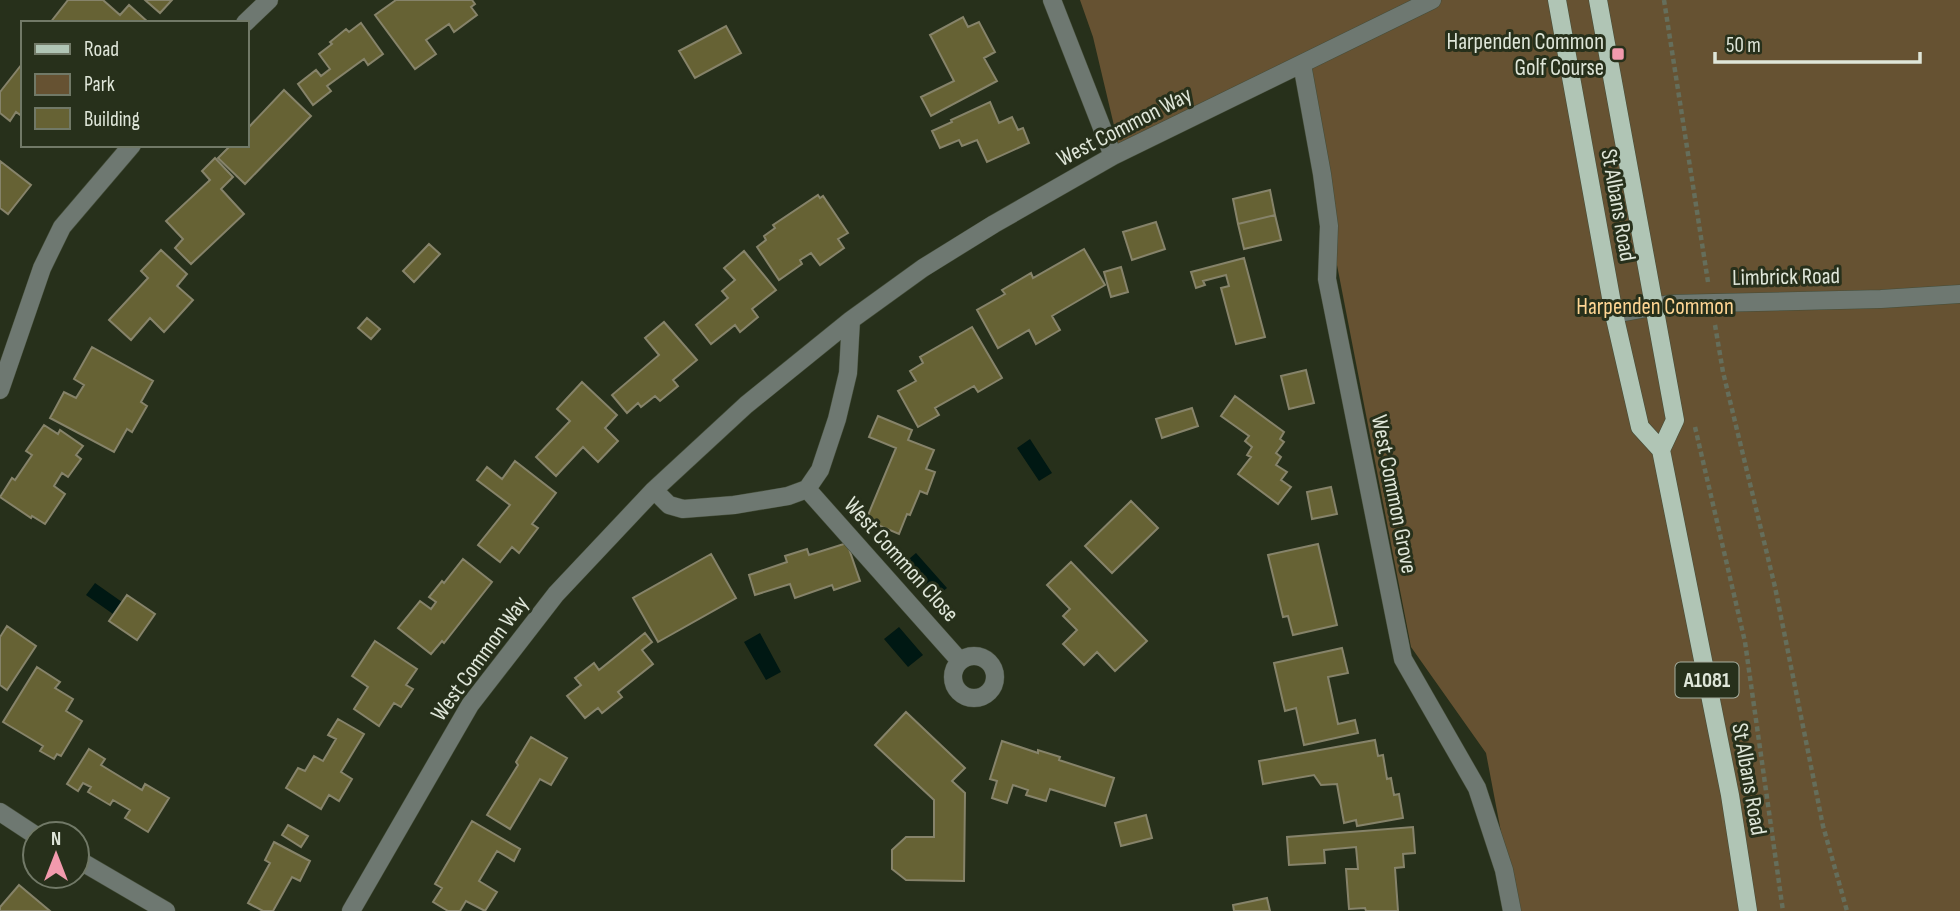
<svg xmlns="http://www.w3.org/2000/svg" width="1960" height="911" font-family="'Sofia Sans Condensed',sans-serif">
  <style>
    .green { fill: #665232 }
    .water { fill: #001813 }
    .building { fill: #666234; stroke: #86836a; stroke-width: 2 }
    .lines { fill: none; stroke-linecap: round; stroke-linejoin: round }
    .minor-casing { stroke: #444d39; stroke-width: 19 }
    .major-casing { stroke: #444d39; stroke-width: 19 }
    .path { stroke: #656e5b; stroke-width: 4.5; stroke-dasharray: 5 3.5; stroke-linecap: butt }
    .minor { stroke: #6e7871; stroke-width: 18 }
    .major { stroke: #b0c5b5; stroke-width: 18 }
    .poi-dot { fill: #f29aad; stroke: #27301b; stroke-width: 2.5 }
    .labels { text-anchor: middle; stroke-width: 6; stroke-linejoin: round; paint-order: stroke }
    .shield { fill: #27301b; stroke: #a8afa0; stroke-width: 2 }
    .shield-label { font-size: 21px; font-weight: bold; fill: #dfe6d9 }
    .poi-label { font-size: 23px; fill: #dfe6d9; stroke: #27301b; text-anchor: end }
    .street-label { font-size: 23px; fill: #dfe6d9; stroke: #27301b }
    .park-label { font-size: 23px; fill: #fed593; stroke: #27301b }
  </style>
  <rect width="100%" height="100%" fill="#27301b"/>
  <!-- green -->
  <path class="green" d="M1080 0H1960V911H1516L1486 753 1411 647 1300 74 1121 155 1093 37Z"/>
  <!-- water -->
  <path class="water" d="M1030 439 1052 473 1039 481 1017 448Z
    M916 553 947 588 933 599 903 564Z
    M95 583 122 602 113 614 86 595Z
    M899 627 923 655 908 667 884 639Z
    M760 633 781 672 766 680 744 642Z"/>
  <!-- building -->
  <path class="building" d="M68 0H103L120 15 129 5 149 23H50Z
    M145 0H172L160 13Z
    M396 0H472L475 4 471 7 477 15 454 32 449 24 426 40 436 54 415 69 375 15Z
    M963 17 968 27 979 22 995 52 984 58 997 81 931 116 921 97 954 81 930 35Z
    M361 23 383 54 368 65 364 59 327 86 331 91 313 105 298 84 316 70 321 76 330 69 319 54 332 44 330 42 346 29 349 32Z
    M726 26 741 53 695 78 679 51Z
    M22 64 23 117 16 112 10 121 0 113V92Z
    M284 90 311 116 245 184 218 158 231 145H247V129Z
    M990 102 999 123 1012 117 1018 130 1023 128 1029 143 987 162 977 140 962 146 959 140 940 148 932 131 952 122 951 120Z
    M215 158 233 177 221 189 244 214 191 264 175 248 183 239 166 221 210 180 202 171Z
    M0 161 31 185 8 214 0 208Z
    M1270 190 1275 215 1238 224 1233 199Z
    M818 195 820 198 823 196 848 233 838 239 844 248 820 265 811 253 800 260 802 264 779 280 757 247 766 240 764 236 775 228 773 225Z
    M1275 215 1281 240 1244 249 1238 224Z
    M1156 222 1165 249 1132 260 1123 232Z
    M429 244 440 254 414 282 403 271Z
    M1084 249 1105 285 1052 316 1060 330 1036 344 1029 330 998 348 977 310 1005 294 1002 290 1031 273 1033 278Z
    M161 250 187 274 177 286 193 300 164 332 150 318 131 340 109 320 148 278 141 271Z
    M744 251 776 290 752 309 758 317 740 332 735 325 711 344 696 325 728 298 722 291 735 280 724 268Z
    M1244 258 1265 337 1236 344 1221 288 1229 286 1226 275 1203 281 1205 285 1196 288 1191 272Z
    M1121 267 1128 292 1111 297 1104 272Z
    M367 318 380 329 371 339 358 328Z
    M664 322 697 360 673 380 678 386 660 401 655 396 641 407 638 403 627 413 612 395 659 355 645 338Z
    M972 327 1002 378 978 392 974 386 935 408 939 415 918 427 898 391 916 381 910 371 923 363 920 357Z
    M92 347 153 381 141 402 147 406 132 432 127 429 114 452 50 418 64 392 76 398 84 385 74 379Z
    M1306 370 1314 403 1289 409 1281 376Z
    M582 382 617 415 605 428 618 441 598 462 583 447 556 476 536 457 570 421 557 409Z
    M1235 396 1284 432 1280 439 1284 442 1276 453 1281 457 1276 465 1287 472 1281 480 1291 487 1278 504 1238 474 1251 457 1247 455 1252 447 1245 441 1249 436 1221 416Z
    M1192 408 1198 426 1162 438 1156 419Z
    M878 416 912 430 908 440 934 450 926 469 935 472 927 494 920 491 910 515 907 514 899 534 866 520 896 448 869 437Z
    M44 425 58 434 60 430 83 446 76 455 81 459 68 477 62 473 54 486 65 494 45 524 32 516 31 518 0 497 12 478 15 480 32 455 26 451Z
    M515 461 556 493 532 524 538 528 519 553 512 547 500 562 478 545 510 505 477 480 487 467 502 479Z
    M1331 487 1337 514 1312 519 1307 492Z
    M1131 501 1158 528 1112 573 1085 546Z
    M847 543 860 581 834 590 832 585 795 598 790 584 755 595 749 575 787 562 785 556 807 549 809 555Z
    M1318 544 1337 625 1293 635 1288 616 1283 617 1268 555Z
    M711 554 736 598 658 642 633 598Z
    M463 559 492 582 444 643 442 641 431 654 398 628 420 601 431 609 436 602 429 597 442 581 444 583Z
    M1071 562 1147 641 1115 671 1097 652 1084 665 1063 644 1077 630 1063 616 1070 609 1047 585Z
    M127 595 155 614 137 640 109 621Z
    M7 626 36 646 7 690 0 685V637Z
    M645 633 652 642 642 650 653 664 618 692 622 697 602 713 598 708 585 718 567 696 581 685 575 678 594 663 599 670Z
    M375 641 417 669 406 685 413 689 401 707 394 703 379 726 354 709 368 687 352 676Z
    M1342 648 1348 673 1328 677 1338 724 1355 720 1358 733 1304 745 1296 708 1285 711 1274 663Z
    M37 667 60 682 55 688 73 699 66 711 82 721 61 756 57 754 54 759 40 751 43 746 3 722Z
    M906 712 965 768 952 781 965 793 964 881 906 880 892 869V850L906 837H934V800L875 745Z
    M338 719 364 734 341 772 352 779 339 801 329 795 321 809 286 788 298 768 305 771 314 756 323 761 336 739 328 735Z
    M531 737 567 758 551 785 540 779 510 829 487 815 518 765 516 762Z
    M1375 740 1378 756 1383 755 1387 779 1391 778 1394 795 1399 794 1403 818 1357 826 1356 820 1344 823 1337 784 1321 785 1314 775 1263 784 1259 761Z
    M1002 741 1038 753V750L1060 757 1059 760 1114 778 1105 806 1050 789 1046 801 1026 795 1028 790 1013 785 1007 803 992 798 997 781 990 779Z
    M89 749 105 759 101 765 142 790 145 784 169 798 148 832 125 818 130 810 113 800 110 805 88 792 91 787 83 783 78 791 67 784Z
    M1146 815 1152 838 1121 846 1115 823Z
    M472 821 520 849 514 861 497 851 479 881 497 892 485 911 466 901 460 911H448L433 902 442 888 435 884Z
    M288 825 308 836 301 847 282 835Z
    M1413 827 1415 853 1403 854 1404 867 1395 868 1398 911H1366L1365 908 1349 909 1346 869H1358L1356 847 1324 850 1325 863 1289 865 1287 837Z
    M274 842 310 861 300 881 292 877 273 911H263L248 903 270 863 265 860Z
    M19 885 50 911H0V907Z
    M1267 898 1270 911H1234L1233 905Z"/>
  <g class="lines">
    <defs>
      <path id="minor" d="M1052 0 1113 156
        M245 23 269 0
        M1302 64 1322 174 1329 226 1327 279 1403 659 1477 788 1504 870 1512 911
        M1614 314 1669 304 1881 299 1960 294
        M0 390 42 268 62 227 132 145
        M807 489 960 661
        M654 490 669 505 683 509 734 505 788 496 807 489 820 470 837 419 848 373 851 320
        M953 677a21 21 0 1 1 42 0a21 21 0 1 1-42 0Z
        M0 812 35 835
        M77 859 166 911
        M351 911 470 705 556 594 654 490 746 405 851 320 923 268 994 224 1113 156 1432 0"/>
      <path id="major" d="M1557 0 1614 314 1640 427 1661 450 1730 795 1748 911
        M1598 0 1675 420 1661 450"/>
    </defs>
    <!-- minor casing -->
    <use href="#minor" class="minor-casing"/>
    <!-- major casing -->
    <use href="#major" class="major-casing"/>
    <!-- path -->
    <path class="path" d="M1664 0 1708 282
      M1715 325 1723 372 1775 587 1823 826 1847 911
      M1695 427 1745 642 1783 911"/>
    <!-- minor -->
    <use href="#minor" class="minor"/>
    <!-- major -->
    <use href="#major" class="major"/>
  </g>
  <!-- markers -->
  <rect class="poi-dot" x="1611" y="47" width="14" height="14" rx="3.5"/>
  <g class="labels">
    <!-- shield labels -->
    <rect class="shield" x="1675.5" y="662.5" width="63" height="35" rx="5"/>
    <g class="shield-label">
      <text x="1707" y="687">A1081</text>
    </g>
    <!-- poi labels -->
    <g class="poi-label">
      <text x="1604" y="49">Harpenden Common<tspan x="1604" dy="26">Golf Course</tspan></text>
    </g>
    <!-- street labels -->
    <g class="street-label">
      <text transform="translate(1124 126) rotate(-27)" y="8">West Common Way</text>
      <text transform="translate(1619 205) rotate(80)" y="8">St Albans Road</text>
      <text transform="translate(1786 276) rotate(-1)" y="8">Limbrick Road</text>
      <text transform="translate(1395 494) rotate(79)" y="8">West Common Grove</text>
      <text transform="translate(902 559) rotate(48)" y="8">West Common Close</text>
      <text transform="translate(479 658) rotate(-54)" y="8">West Common Way</text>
      <text transform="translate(1750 779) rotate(80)" y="8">St Albans Road</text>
    </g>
    <!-- park labels -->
    <g class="park-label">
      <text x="1655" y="314">Harpenden Common</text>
    </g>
  </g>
  <!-- legend -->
  <rect x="21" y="21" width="228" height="126" fill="#27301b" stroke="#717967" stroke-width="2"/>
  <rect x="35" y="44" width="35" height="10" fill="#b0c5b5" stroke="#717967" stroke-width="2"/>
  <text x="84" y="56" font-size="21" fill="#dfe6d9">Road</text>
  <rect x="35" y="74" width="35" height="21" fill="#665232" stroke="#717967" stroke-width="2"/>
  <text x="84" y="91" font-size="21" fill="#dfe6d9">Park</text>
  <rect x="35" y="108" width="35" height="21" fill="#666234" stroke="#717967" stroke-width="2"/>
  <text x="84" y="126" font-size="21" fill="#dfe6d9">Building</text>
  <!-- north arrow -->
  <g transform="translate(56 855)"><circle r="33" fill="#27301b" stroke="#717967" stroke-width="2"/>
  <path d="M0-5L12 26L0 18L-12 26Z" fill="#f29aad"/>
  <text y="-10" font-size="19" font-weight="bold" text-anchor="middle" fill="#dfe6d9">N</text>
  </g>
  <!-- scale -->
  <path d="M1715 52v10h205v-10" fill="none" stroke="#dfe6d9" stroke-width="3.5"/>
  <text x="1726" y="52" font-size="21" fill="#dfe6d9" stroke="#27301b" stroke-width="5" paint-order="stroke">50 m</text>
</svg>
